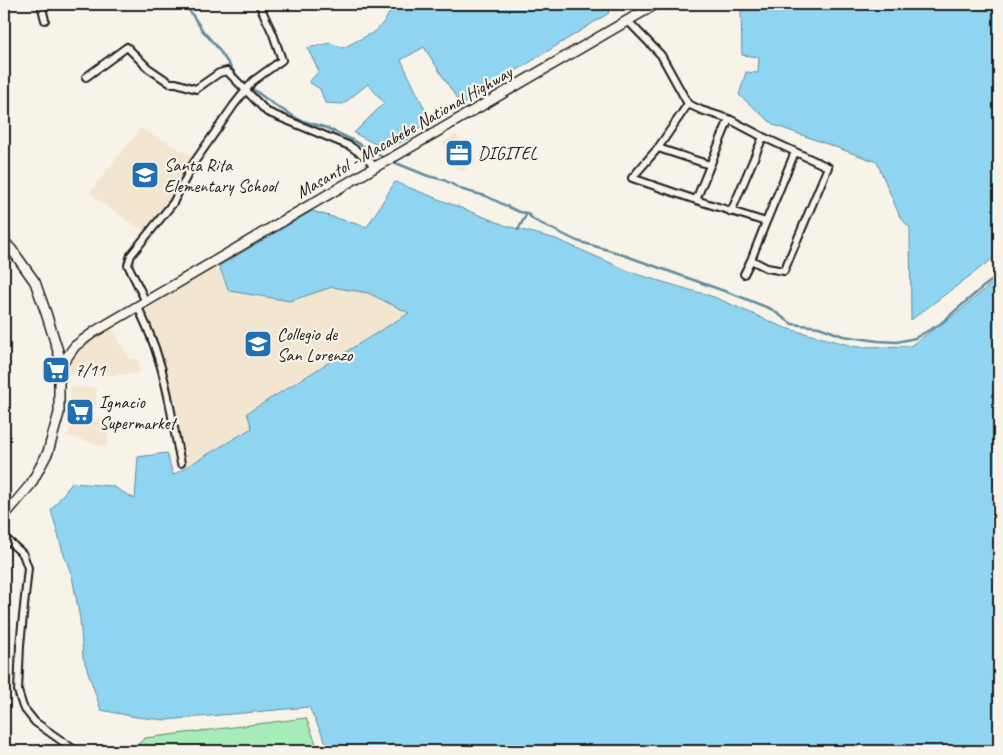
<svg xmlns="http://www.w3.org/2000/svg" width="1003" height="755" font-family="Caveat,sans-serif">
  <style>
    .built { fill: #f3e6d1 }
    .green { fill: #a6ecb8; stroke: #61846a }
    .water { fill: #8fd5f1; stroke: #618b9c }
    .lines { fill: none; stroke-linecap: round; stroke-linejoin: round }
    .stream { stroke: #618b9c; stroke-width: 2.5 }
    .minor-casing { stroke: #1c1c1c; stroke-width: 10 }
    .tertiary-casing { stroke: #1c1c1c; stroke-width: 12 }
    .secondary-casing { stroke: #1c1c1c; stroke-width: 12 }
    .minor { stroke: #f7f3e8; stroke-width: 6 }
    .tertiary { stroke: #f7f3e8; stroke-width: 9 }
    .secondary { stroke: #f7f3e8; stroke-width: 9 }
    .labels { text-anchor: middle; stroke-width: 4.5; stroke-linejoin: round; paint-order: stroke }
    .street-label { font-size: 18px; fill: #1c1c1c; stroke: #f7f3e8 }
    .poi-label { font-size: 18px; fill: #1c1c1c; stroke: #f7f3e8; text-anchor: start }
  </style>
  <rect width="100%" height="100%" fill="#f7f3e8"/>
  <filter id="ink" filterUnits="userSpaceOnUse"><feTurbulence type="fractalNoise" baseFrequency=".02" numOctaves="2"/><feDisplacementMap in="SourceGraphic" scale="10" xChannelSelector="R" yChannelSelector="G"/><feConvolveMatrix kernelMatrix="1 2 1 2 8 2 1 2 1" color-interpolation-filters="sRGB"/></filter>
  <g filter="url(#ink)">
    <!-- built -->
    <path class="built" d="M141 128 195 158 175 199 147 232 126 220 89 193Z
      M456 134 476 162 462 172 442 143Z
      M219 266 230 291 290 301 332 287 368 293 410 313 247 412 252 428 184 469 167 375 145 311 187 282Z
      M111 326 130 359H138L139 373 99 376 66 374 74 355 78 349 84 343Z
      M71 386 97 388 96 406 70 405Z
      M72 409 92 412 91 419 110 422 106 447 68 436Z"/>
    <!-- green -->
    <path class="green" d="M306 718 319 751H137L134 748 145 738Z"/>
    <!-- water -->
    <path class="water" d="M394 4H606L609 13 461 105 424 47 401 60 429 118 410 138 385 149 354 133 384 103 368 84 343 104 325 103 320 89 309 82 319 71 307 48 330 43 343 48 376 31 386 19Z
      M748 4H999V254L911 320 910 228 900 217 877 162 774 125 739 95 746 72 758 73 759 57 742 55 741 10Z
      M395 182 507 226 556 239 636 274 714 297 785 328 857 347 910 346 957 313 999 277V751H330L309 707 166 720 136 717 101 710 83 657 80 619 72 576 63 552 51 510 72 483 112 486 135 499 138 457 167 453 173 475 252 428 247 413 409 313 368 293 332 287 290 301 229 291 219 266 312 211 367 227Z"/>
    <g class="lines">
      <!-- stream -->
      <path class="stream" d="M185 4 203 31 217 47 239 79 276 106 300 120 327 128 352 140 386 159
        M391 161 428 176 444 180 463 190 486 196 519 212 527 213 534 220 577 241 615 252 741 297 771 309 792 324 819 327 843 336 878 341 897 342 915 338 940 324 983 287 999 275
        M518 230 527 213"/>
      <defs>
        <path id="minor" d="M41 4 45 20
          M628 21 661 55 688 104 701 110 729 119 763 137 828 167 784 271 767 268 751 260 766 222 696 200 632 178 658 148 688 104
          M86 77 127 47 148 68 170 83H176L196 89 219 73 227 71 267 112 350 146 367 158 375 167
          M658 148 710 165
          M696 200 729 119
          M731 212 763 137
          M766 222 795 152
          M744 274 751 260
          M146 302 128 265 131 255 173 203 193 164 234 105 253 81 282 60 273 34 259 4
          M138 307C150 332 160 359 166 387 172 412 175 438 181 463
          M4 537 23 554 28 568 20 645 18 691 23 707 35 722 76 751"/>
        <path id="tertiary" d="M4 241 15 254 35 282 46 313 62 364"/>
        <path id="secondary" d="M4 516 31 484 48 452 59 413V383L62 364 75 346 94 332 375 167 397 155 656 4"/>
      </defs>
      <!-- minor casing -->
      <use href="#minor" class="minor-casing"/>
      <!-- tertiary casing -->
      <use href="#tertiary" class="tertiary-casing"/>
      <!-- secondary casing -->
      <use href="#secondary" class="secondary-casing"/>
      <!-- minor -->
      <use href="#minor" class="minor"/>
      <!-- tertiary -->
      <use href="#tertiary" class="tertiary"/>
      <!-- secondary -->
      <use href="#secondary" class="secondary"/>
    </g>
  </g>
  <!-- icons -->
  <defs>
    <symbol id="office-square" viewBox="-11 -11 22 22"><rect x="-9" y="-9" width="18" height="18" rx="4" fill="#1f6fb2" stroke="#f7f3e8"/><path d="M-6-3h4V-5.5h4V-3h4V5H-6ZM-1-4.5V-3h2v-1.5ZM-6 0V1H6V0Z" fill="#fff"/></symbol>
    <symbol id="school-square" viewBox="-11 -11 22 22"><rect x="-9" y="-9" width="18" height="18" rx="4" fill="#1f6fb2" stroke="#f7f3e8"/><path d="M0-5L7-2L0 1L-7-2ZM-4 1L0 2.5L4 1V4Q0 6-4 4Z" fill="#fff"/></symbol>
    <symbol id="university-square" viewBox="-11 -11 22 22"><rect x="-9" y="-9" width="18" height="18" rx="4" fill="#1f6fb2" stroke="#f7f3e8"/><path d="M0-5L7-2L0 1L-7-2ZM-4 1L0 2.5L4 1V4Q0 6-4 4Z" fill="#fff"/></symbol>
    <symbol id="supermarket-square" viewBox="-11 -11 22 22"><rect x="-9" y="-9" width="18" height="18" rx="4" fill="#1f6fb2" stroke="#f7f3e8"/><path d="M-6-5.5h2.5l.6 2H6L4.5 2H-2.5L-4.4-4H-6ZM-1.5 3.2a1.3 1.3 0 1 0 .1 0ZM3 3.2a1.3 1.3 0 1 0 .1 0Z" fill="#fff"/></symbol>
  </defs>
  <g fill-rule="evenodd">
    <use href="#office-square" x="443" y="137" width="32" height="32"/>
    <use href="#school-square" x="129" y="159" width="32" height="32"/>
    <use href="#university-square" x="242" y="328" width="32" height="32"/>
    <use href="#supermarket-square" x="40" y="354" width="32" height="32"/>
    <use href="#supermarket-square" x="64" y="396" width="32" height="32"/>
  </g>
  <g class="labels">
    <!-- street labels -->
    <g class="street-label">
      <text transform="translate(404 132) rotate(-30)" y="6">Masantol - Macabebe National Highway</text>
    </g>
    <!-- poi labels -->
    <g class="poi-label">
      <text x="478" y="159">DIGITEL</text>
      <text x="164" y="171">Santa Rita<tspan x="164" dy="21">Elementary School</tspan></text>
      <text x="277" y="340">Collegio de<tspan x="277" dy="21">San Lorenzo</tspan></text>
      <text x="75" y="376">7/11</text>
      <text x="99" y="408">Ignacio<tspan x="99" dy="21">Supermarket</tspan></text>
    </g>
  </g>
  <!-- margin -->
  <rect width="1003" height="755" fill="none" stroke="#f7f3e8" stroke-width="20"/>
  <rect x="10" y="10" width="983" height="735" fill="none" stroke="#1c1c1c" stroke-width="2" filter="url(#ink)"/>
</svg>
